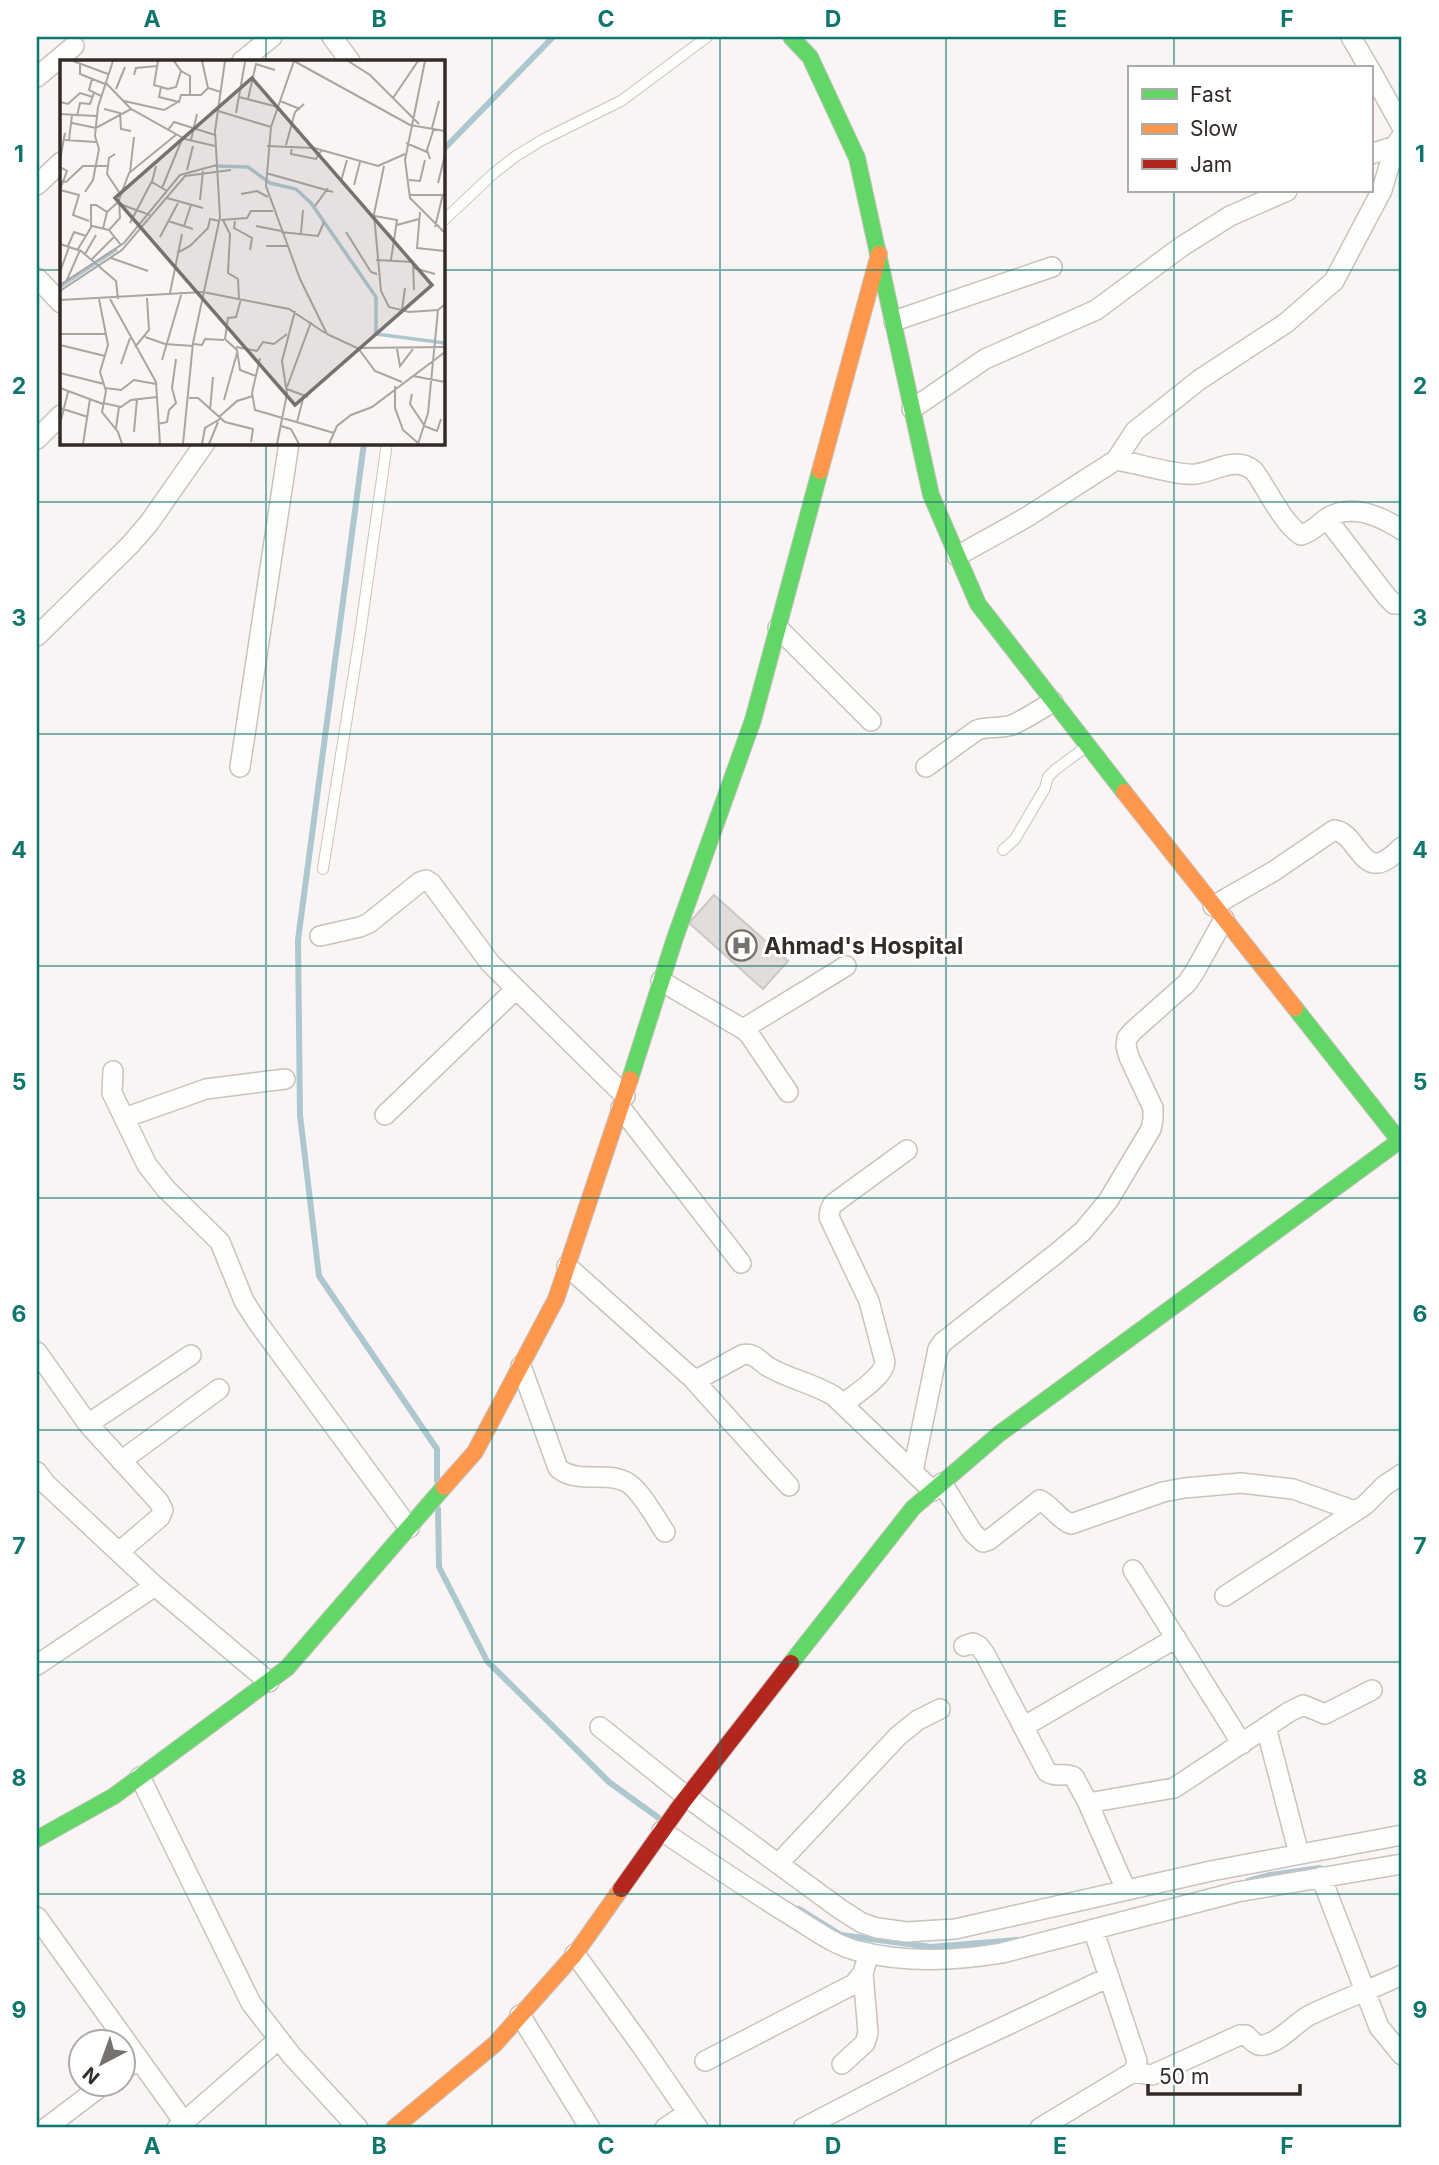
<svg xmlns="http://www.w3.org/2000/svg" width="1439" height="2165" font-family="Inter,sans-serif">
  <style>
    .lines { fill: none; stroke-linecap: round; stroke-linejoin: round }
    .stream { stroke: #adc7cf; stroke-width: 6 }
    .building { fill: #e2dcda; stroke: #cdc7c6; stroke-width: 2 }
    .lane-casing { stroke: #c8c2c0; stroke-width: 12 }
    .street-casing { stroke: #c8c2c0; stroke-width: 22 }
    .fast-casing { stroke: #c8c2c0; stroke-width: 18 }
    .slow-casing { stroke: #c8c2c0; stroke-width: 18 }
    .jam-casing { stroke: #c8c2c0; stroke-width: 18 }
    .lane { stroke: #fefefd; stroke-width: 10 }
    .street { stroke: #fefefd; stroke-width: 19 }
    .fast { stroke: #63d668; stroke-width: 16 }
    .slow { stroke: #ff974d; stroke-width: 16 }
    .jam { stroke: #b3261e; stroke-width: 16 }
    .grid { fill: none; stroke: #0f766e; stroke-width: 2; stroke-opacity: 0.55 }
    .labels { text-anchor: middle; stroke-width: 6; stroke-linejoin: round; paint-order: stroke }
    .poi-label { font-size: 23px; font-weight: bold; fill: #322b28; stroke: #fff; text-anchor: start }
    .inset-river { fill: none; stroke: #adc7cf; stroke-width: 3.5 }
    .inset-road { fill: none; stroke: #aaa4a2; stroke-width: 2 }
    .view { fill: #78726f; fill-opacity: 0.15; stroke: #78726f; stroke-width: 3.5 }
    .inset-edge { fill: none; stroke: #322b28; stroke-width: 3.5 }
    .neatline { fill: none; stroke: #0f766e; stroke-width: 2.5 }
    .grid-label { font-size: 23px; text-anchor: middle; font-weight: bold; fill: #0f766e }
  </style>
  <rect width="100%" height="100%" fill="#faf5f4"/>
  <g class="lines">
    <!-- stream -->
    <path class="stream" d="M443 150 553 37
      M364 443 298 940 300 1115 319 1276 437 1449V1481
      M438 1509 439 1567 487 1661 609 1782 663 1821
      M1248 1881 1270 1875 1320 1868
      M799 1909 841 1935 931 1947 1017 1940"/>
  </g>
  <!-- building -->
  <path class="building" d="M714 895 788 961 763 989 689 923Z"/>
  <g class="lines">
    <defs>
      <path id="lane" d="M443 221 494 173 516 156 542 140 621 101 707 37
        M1003 850 1015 839 1045 788 1048 777 1055 770 1087 746
        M323 869 359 641 387 443"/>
      <path id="street" d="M332 37 350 61
        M1351 37 1369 68
        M242 61 272 37
        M1371 71 1402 127
        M37 77 74 46
        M1371 154 1395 146
        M37 185 61 162
        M37 278 61 303
        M894 321 1052 267
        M912 409 985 359 1096 310 1181 247 1230 216 1287 191
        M37 439 61 415
        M1116 460C1137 463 1177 476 1196 474 1216 471 1235 456 1253 470 1258 475 1261 482 1265 488 1275 504 1286 525 1301 535 1313 532 1319 523 1329 517 1353 503 1382 517 1402 530
        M1327 519 1387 597 1394 604H1402
        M957 556 1027 517 1116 460 1135 431 1199 380 1286 323 1334 281 1382 190 1395 146 1402 136
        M778 628 871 721
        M37 636 130 545 149 523 205 443
        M240 767 289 443
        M926 767 977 730C988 726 1000 729 1012 725 1026 719 1040 709 1053 702
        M1213 906 1274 871 1334 830C1353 831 1360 866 1378 863 1387 862 1395 853 1402 847
        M320 936 360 927 369 923 420 882 426 880 431 883 490 963 625 1096
        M661 981 743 1029 749 1034 788 1092
        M743 1029 846 966
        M113 1071 112 1093 147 1165 166 1189 220 1242 244 1301 258 1323 409 1528
        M621 1108 741 1263
        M385 1115 515 990
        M124 1118 206 1089 285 1079
        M567 1266 692 1378H700L742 1355C754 1352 758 1360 767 1366 788 1379 813 1383 834 1396L933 1491
        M37 1352 88 1424 159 1502 163 1510 160 1517 119 1552
        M521 1366 558 1468C578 1485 607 1470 628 1483 641 1491 656 1519 665 1532
        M692 1378 789 1486
        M843 1404C854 1395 884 1377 885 1362L869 1301 829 1217 830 1210 833 1204 907 1150
        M88 1424 191 1355
        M121 1461 219 1389
        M913 1471 938 1349 943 1342 1057 1253 1083 1231 1108 1201 1151 1129 1153 1119V1108L1129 1057 1126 1046 1127 1038 1133 1031 1187 983 1194 973 1224 919
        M37 1472 46 1484 155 1586 269 1682
        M942 1483 973 1533 983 1542 989 1540 1040 1500C1052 1506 1058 1519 1071 1524L1163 1492 1184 1488 1241 1483 1293 1489 1355 1511
        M1133 1570 1242 1744
        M1225 1596 1365 1505 1384 1486 1402 1474
        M964 1646 973 1643 979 1646 985 1654 1047 1772C1056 1778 1066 1772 1074 1777L1088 1803 1126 1890
        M37 1665 155 1586
        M600 1727 687 1797 840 1909 862 1923 877 1928 907 1932 955 1929 1211 1871 1402 1835
        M1023 1727 1176 1638
        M1266 1727 1299 1854
        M140 1777 251 2003 292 2056 358 2128
        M1088 1803 1174 1788 1289 1712 1303 1705 1325 1714 1372 1690
        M662 1831C705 1860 748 1889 792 1916 813 1929 834 1945 858 1951 905 1963 955 1961 1002 1953L1237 1892 1402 1864
        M778 1864 898 1736 918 1720 940 1709
        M1321 1877 1379 2027 1402 2055
        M37 1917 184 2122
        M575 1954 641 2045 698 2128
        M520 2015 590 2128
        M705 2061 854 1984 863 1973 869 1953
        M842 2064 865 2043 868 2033 863 1973
        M122 2071 139 2059
        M1133 2072 1152 2075 1240 2035H1246C1251 2040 1257 2047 1264 2045 1282 2041 1296 2022 1310 2015 1341 2000 1372 1989 1402 1975
        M46 2128 104 2084
        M177 2128 279 2039
        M665 2128 687 2113
        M803 2128 946 2054 1109 1977
        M1040 2128 1133 2072 1136 2066 1137 2061 1093 1929"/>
      <path id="fast" d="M791 37 810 57 857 158 931 495 978 604 1124 792
        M1295 1008 1402 1144
        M630 1079 675 938 753 720 820 471
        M791 1663 913 1508 999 1434 1402 1139
        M37 1839 114 1796 287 1668 444 1487"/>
      <path id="slow" d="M820 471 879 254
        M1124 792 1295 1008
        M444 1487 475 1452 556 1299 630 1079
        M394 2128 495 2044 575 1954 621 1889"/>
      <path id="jam" d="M621 1889 682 1803 791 1663"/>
    </defs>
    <!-- lane casing -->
    <use href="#lane" class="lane-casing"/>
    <!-- street casing -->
    <use href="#street" class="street-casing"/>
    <!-- fast casing -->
    <use href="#fast" class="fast-casing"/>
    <!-- slow casing -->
    <use href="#slow" class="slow-casing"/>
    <!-- jam casing -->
    <use href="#jam" class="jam-casing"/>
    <!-- lane -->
    <use href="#lane" class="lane"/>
    <!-- street -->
    <use href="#street" class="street"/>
    <!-- fast -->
    <use href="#fast" class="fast"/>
    <!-- slow -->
    <use href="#slow" class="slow"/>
    <!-- jam -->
    <use href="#jam" class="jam"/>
  </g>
  <!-- grid -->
  <path class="grid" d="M266 37V61M492 37V2128M720 37V2128M946 37V2128M1174 37V68M1174 191V2128M37 270H61M443 270H1402M266 443V2128M37 502H1402M37 734H1402M37 966H1402M37 1198H1402M37 1430H1402M37 1662H1402M37 1894H1402"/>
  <!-- icons -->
  <defs>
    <symbol id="hospital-ring" viewBox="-11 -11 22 22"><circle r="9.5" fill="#fff" stroke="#78726f" stroke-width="1.5"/><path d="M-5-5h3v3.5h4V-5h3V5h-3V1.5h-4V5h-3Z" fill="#78726f"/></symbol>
  </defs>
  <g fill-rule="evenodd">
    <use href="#hospital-ring" x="724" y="928" width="35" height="35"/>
  </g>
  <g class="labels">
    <!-- poi labels -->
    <g class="poi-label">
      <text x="764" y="954">Ahmad's Hospital</text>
    </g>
  </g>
  <!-- overview -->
  <g transform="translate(60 60)">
    <rect width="385" height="385" fill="#faf5f4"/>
    <path class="inset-river" d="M156 106 188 107 210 123 236 129 251 143 316 237V274L385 283M0 227 57 189"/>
    <path class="inset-road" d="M13 1 48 14M98 1 94 25 108 29 116 27 121 11 114 1M142 1 148 28 161 32M234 1 211 67 206 126 240 219 267 274M234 1 350 65 385 71M288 1 310 15 359 64M365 1 345 100 350 138 385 173M20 4V14L45 24M121 11 130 16V35M74 15 76 8 97 6M32 19 29 30 41 36M45 22 71 49M101 27 99 37 119 42 121 35H141L148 28M56 29 65 7M179 37 218 47M333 38 358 1M188 39 196 4 215 10M64 41 104 50 118 42M220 41 240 49M0 42 8 44 20 33 33 37M44 49 60 53 61 69 71 71M158 51 211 67M176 53 185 2M0 54 36 56M17 56 20 43 30 44 34 33M12 63 36 68 71 49 125 79 155 86M372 68 379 41M108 70 114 62 155 75M5 80 36 82M9 80 12 55M131 80 137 54M346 83 367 92M226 85 235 52 244 44M207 86 254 88 318 106 345 94M232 86 231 94 256 99 261 91M55 94 49 98 47 114 61 135M370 99 367 90 374 68M0 100 5 73M96 106 92 122 107 131M324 106 314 154 321 231 329 247 349 252 378 250 385 244M0 107 7 111 0 130M127 110 133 86M70 112 74 77M206 113 273 132M349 120 360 121 365 100M0 121 6 122 23 106H48M281 121 287 100M378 123 385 95M294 125 300 102M102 128 123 77M0 130 19 135 13 155 29 161M25 132 33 120 39 89 35 76 38 47 53 1M181 134 197 131 208 137M349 135H385M107 138 143 148M140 140 143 111M255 146 268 128M47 152 57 143 90 155M360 152 357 188 385 191M315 156 337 160 331 200M161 160 187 158 191 151H213M163 160 170 174 168 213 178 219 179 239M108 161 133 169M175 161 174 168 192 178 190 190M70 163 92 121M337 165 359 159M124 166 131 145M196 166 221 171M375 167 383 134M31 168V145H36L47 152 43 169M221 172 258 176 264 162M286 172 311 212 317 214M241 173 243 150M100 177 118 143M0 184 21 191 56 221 58 239M61 185 49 170 60 158 59 140 69 113 117 74M8 186 14 172 26 176M206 186H228M18 189 32 166 49 170M117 193 130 186 148 168 150 159 159 161M25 194 36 175M51 198 88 211M31 200 54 177M316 200 353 202 354 230M354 208 375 214M0 212 9 187M6 222 20 190M0 225 64 183 120 115 157 105M0 231 62 190 125 116 171 110M110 233 122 174M39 239 48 285 40 312 46 331 42 352 58 372 62 384M50 239 96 322 100 384M181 239 176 257 168 258 165 279 177 290 180 310 196 316M0 240 143 232 229 249 265 273M342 250 345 228M0 274H45M267 274 297 288 385 287M85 277 105 284 133 286M134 284 142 285 145 279 164 280M0 285 45 296M75 287 89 270 87 238M176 287 197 291 203 282 214 284 227 274M298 288 315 311 342 322M337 289 340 306 353 289M200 298 192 333 195 350 274 373M102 300 122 232M61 304 70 278M0 313 44 324M353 316 385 322M335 326V348L343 370 358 383M227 327 251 262M0 328 43 344M45 328 61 330 74 320 96 324M227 329 248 337M352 334 350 344 364 365M129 338H138L165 362 193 369 191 382M164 340 177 293M43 343 61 347 71 340 97 337M0 348 28 357M150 350 153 317M159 357 177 341 193 336M237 362 244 335M0 364 8 332M98 364 107 362 109 350 116 343 112 328 116 299M221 366 231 369 239 384M364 366 377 371 381 359M56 368 59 347M74 372 77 339M23 384 30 339M123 384 133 283 160 157 155 71 165 1M142 384 145 368 160 359M149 384 158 362M217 384 227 334 222 301 235 251M269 384 277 366 291 355 312 347 385 292M358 384 368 353 378 250"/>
    <path class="view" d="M192 18 372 225 235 345 55 138Z"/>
    <rect width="385" height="385" class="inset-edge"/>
  </g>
  <!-- border -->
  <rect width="1439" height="2165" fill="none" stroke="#ffffff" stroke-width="77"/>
  <!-- legend -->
  <rect x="1128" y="66" width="245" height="126" fill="#ffffff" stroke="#adaaa9" stroke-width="2"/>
  <rect x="1142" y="89" width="35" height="10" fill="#63d668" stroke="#adaaa9" stroke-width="2"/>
  <text x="1190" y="102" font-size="21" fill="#322b28">Fast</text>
  <rect x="1142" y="124" width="35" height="10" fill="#ff974d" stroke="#adaaa9" stroke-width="2"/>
  <text x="1190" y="136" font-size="21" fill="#322b28">Slow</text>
  <rect x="1142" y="159" width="35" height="10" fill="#b3261e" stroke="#adaaa9" stroke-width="2"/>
  <text x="1190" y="172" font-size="21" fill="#322b28">Jam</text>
  <!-- north arrow -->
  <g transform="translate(102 2063) rotate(221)"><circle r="33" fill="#ffffff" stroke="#adaaa9" stroke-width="2"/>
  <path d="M0-5L12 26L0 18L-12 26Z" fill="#78726f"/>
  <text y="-10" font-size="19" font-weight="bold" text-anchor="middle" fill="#322b28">N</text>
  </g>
  <!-- scale -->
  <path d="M1148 2084v10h152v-10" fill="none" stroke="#322b28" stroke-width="3.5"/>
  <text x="1159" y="2084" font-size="21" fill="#322b28" stroke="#ffffff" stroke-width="5" paint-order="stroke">50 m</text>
  <rect x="38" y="38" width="1362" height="2088" class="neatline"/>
  <g class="grid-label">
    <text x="152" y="27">A</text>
    <text x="379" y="27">B</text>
    <text x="606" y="27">C</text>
    <text x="833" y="27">D</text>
    <text x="1060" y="27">E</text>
    <text x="1287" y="27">F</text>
    <text x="19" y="162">1</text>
    <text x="1420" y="162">1</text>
    <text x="19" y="394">2</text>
    <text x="1420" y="394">2</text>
    <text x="19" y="626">3</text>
    <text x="1420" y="626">3</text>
    <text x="19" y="858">4</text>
    <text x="1420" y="858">4</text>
    <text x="19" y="1090">5</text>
    <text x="1420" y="1090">5</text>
    <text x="19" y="1322">6</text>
    <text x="1420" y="1322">6</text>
    <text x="19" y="1554">7</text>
    <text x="1420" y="1554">7</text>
    <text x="19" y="1786">8</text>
    <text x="1420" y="1786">8</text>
    <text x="19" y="2018">9</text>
    <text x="1420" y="2018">9</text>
    <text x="152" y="2154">A</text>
    <text x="379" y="2154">B</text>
    <text x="606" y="2154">C</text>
    <text x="833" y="2154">D</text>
    <text x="1060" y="2154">E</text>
    <text x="1287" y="2154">F</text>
  </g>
</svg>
